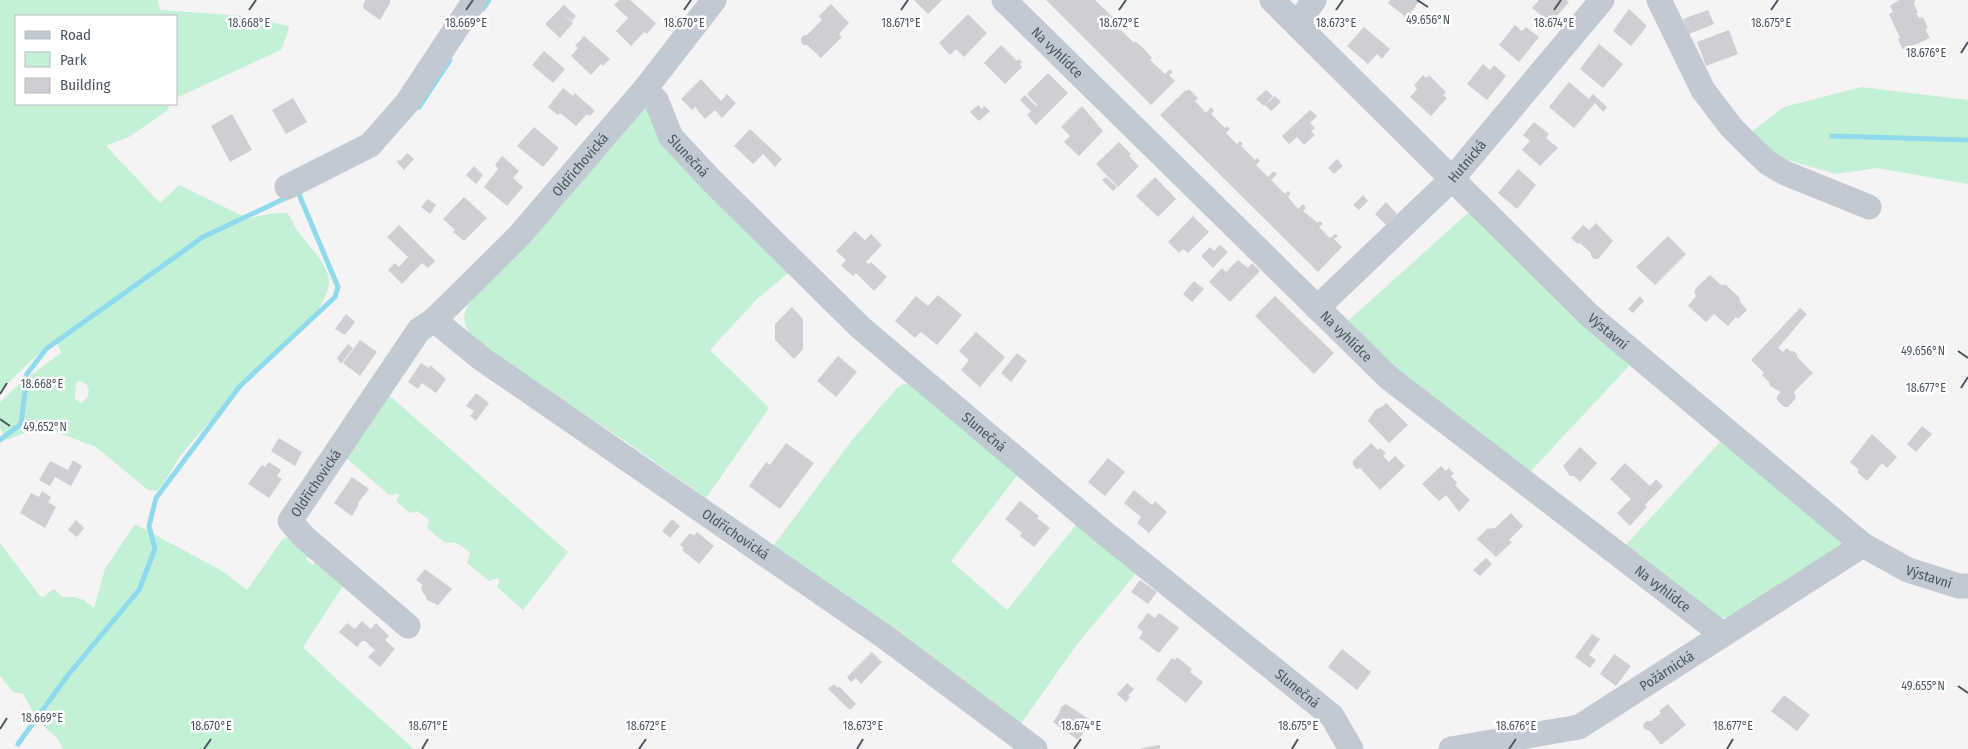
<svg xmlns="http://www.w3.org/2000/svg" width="1968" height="749" font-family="'Fira Sans Condensed',sans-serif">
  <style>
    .green { fill: #c3f1d5; fill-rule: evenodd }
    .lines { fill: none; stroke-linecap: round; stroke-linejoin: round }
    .stream { stroke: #90daee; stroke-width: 5 }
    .building { fill: #cdcfd5 }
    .minor { stroke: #c1cad2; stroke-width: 25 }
    .ticks { fill: none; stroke: #4a5661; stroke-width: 2 }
    .labels { text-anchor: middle; stroke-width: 5; stroke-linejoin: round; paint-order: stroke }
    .street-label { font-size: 14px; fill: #4a5661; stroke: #fff }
    .ticks-label { font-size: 12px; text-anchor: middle; fill: #4a5661; stroke: #fff; stroke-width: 5; stroke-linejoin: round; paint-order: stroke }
  </style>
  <rect width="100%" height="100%" fill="#f5f3f3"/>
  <!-- green -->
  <path class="green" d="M0 0H158L160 10 246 16 288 26 289 29 281 50 176 98V16H16V104H169L168 110 129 137 107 145V147L160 203 179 185 249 219C254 216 282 212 286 213 290 214 292 221 294 225 303 241 330 265 329 282 328 316 261 367 238 391 218 412 198 434 180 456 172 468 167 480 157 491L148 490 96 447 41 426 7 440 0 428V402L24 380 61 353 56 340 38 354 0 391ZM80 381 86 384 89 391 87 398 81 403 75 399 76 383Z
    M1861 87 1968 100V184L1877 168 1836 174 1774 156 1747 135 1784 107Z
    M642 108H646L791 271 758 298 710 350 769 408 706 498 625 441 479 345C465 328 458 319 472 299Z
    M1469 212 1575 319 1629 363 1628 367 1528 474 1406 378 1348 321Z
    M904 384 914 385 1020 472 951 561 1007 610 1076 525 1138 571 1078 643 1020 725 774 545 852 440 898 387Z
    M383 390 568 552 523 610 497 587 500 580 497 578 489 581 467 563 470 553C462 546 457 541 445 543L427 528 429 522 428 519 417 511 410 513 396 501 399 497V494L389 495 339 452Z
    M1721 441 1842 543 1839 551 1726 618 1715 617 1624 547Z
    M135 524 224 572 247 590 282 540 288 537 312 551 306 559 313 565 320 557 346 581 303 647 332 675 414 749H63L58 739 39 722 23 694 13 692 0 676V543L40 596 43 597 54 589 62 597H74L84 600 94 608 105 569Z"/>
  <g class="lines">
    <!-- stream -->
    <path class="stream" d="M483 9 489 0
      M419 107 450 60
      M1832 136 1968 140
      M0 440 21 424 27 374 46 349 203 237 290 196
      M18 744 68 675 139 590 155 549 149 526 156 498 240 386 335 297 338 287 298 192"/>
  </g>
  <!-- building -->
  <path class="building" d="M366 0H390V3L380 20 364 9 363 4Z
    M619 0H630L656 23 647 34 644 32 631 46 616 31 628 18 614 5Z
    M914 0H942L928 14Z
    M1046 0H1095L1122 26 1119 28 1134 43 1135 41 1144 49 1152 58 1150 60 1165 74 1170 69 1173 72 1169 75 1175 81 1151 105Z
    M1390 0H1420L1407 18 1388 3Z
    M1539 0H1566L1569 2 1551 23 1532 8Z
    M1899 0H1915L1914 4 1918 13H1916L1919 18 1923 17 1928 28 1925 29 1930 38 1903 50 1898 39 1900 38 1889 14 1893 12 1890 6Z
    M831 4 849 23 839 34 842 37 821 58 807 45H803L801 42V38L804 35H807L822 20 819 16Z
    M564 5 576 16 572 21 561 12 573 23 560 38 545 24Z
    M1629 9 1647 26 1631 46 1613 31Z
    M1708 10 1714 24 1689 34 1683 19Z
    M968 14 987 33 964 57 956 49 950 55 939 43Z
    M1515 25 1522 31 1526 27 1539 37 1519 62 1499 45Z
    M1364 27 1390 49 1382 59 1377 54 1368 64 1347 46Z
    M1729 30 1738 54 1706 66 1697 42Z
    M584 36 610 59 603 66 601 64 591 75 571 56 578 48 575 46Z
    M1599 44 1623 64 1603 88 1580 69Z
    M1001 45 1017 61 1019 59 1022 62 1020 64 1022 67 1005 84 984 63Z
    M544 51 565 69 553 83 532 65Z
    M1483 64 1490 70 1494 65 1506 76 1487 100 1467 84Z
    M1048 73 1068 93 1036 125 1027 115 1031 111 1020 100 1025 95 1036 106 1037 105 1027 94Z
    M1423 75 1426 78 1429 75 1446 92 1443 95 1447 98 1431 116 1410 97 1417 89 1414 85Z
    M701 79 721 101 727 94 736 103 722 118 715 110 705 119 695 107 692 110 681 99Z
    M1569 82 1589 99 1593 94 1607 107 1603 112 1595 103 1574 128 1549 107Z
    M563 88 573 96 575 93 595 111 590 116 587 114 576 126 560 113 558 115 548 107Z
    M1189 89 1198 98 1195 101 1206 113 1211 107 1214 111 1211 114 1225 128 1227 126 1230 129 1226 133 1237 144 1240 141 1243 144 1241 146 1255 160 1257 158 1260 161 1256 165 1268 177 1274 171 1277 174 1271 180 1285 194 1288 191 1291 193 1288 197 1298 209 1303 204 1306 208 1303 211 1318 223 1320 221 1323 224 1319 227 1330 238 1335 234 1338 236 1334 239 1342 247 1318 272 1160 115 1186 90 1187 91Z
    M1266 90 1273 96 1264 106 1256 99Z
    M1275 96 1281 102 1271 111 1265 105Z
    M293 98 307 122 286 134 272 110Z
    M978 105 982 109 984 106 990 111 979 121 970 112Z
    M1082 106 1103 131 1079 156 1064 142 1070 136 1061 127Z
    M1310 110 1317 116 1310 123 1315 128 1311 131 1315 135 1304 145 1297 137 1289 144 1282 136Z
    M232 114 252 150 230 162 211 126Z
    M1534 122 1549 134 1546 138 1558 148 1540 166 1522 150 1530 141 1523 135Z
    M534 127 559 148 543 167 517 146Z
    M750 129 782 159 775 167 763 154 753 164 734 146Z
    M1119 142 1131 154 1129 156 1139 166 1118 187 1096 164Z
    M407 153 414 159 404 170 397 162 398 160 400 161Z
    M502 156 519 171 513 178 523 187 507 206 484 187 498 169 495 165Z
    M1337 159 1343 166 1334 174 1328 168Z
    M474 166 483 175 476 184 466 175Z
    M1518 169 1536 185 1517 209 1498 193Z
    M1106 177 1117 187 1113 191 1102 180Z
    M1155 177 1176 199 1158 217 1136 196Z
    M1363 195 1368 201 1359 210 1353 205Z
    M464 197 487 218 464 241 453 232 455 230 443 219Z
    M428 199 436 205 430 214 421 207Z
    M1386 202 1397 214 1386 225 1375 214Z
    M1193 216 1209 232 1188 253 1183 249 1179 253 1168 242Z
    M1596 223 1613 241 1598 259H1594L1591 256V253L1580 243 1578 244 1571 238 1583 225 1589 230Z
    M399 225 435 261 428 268 422 263 402 284 388 270 395 263 399 267 408 257 387 237Z
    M855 231 865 240 871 234 882 245 866 262 869 264 871 262 887 277 874 291 856 273 853 276 841 266 846 260 836 251Z
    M1668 236 1686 254 1655 285 1636 267Z
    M1220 245 1228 252 1213 268 1201 256 1210 247 1214 251Z
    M1238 260 1248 268 1252 263 1260 271 1230 302 1209 282 1222 268 1226 272Z
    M1710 275 1721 285H1726L1739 297 1740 302 1747 310 1738 319 1736 317 1728 326 1714 314 1706 322 1688 306 1696 296 1694 292 1696 288Z
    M1194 281 1204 289 1192 302 1183 294Z
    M938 295 962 315 937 345 921 332 915 338 895 321 916 296 928 306Z
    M1275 296 1334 353 1314 374 1255 316Z
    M1640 296 1644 301 1633 313 1628 309Z
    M792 307 803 319V349L794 359 775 340V324Z
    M1800 308 1807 314 1778 348 1783 352 1787 348 1790 351H1793L1797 354V357L1813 373 1794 392 1796 398 1788 407H1784L1777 400V396L1781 392 1770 386 1769 382 1762 375 1764 373 1751 360Z
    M346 314 355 322 345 335 335 329Z
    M976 332 1005 357 980 387 961 370 969 360 959 351Z
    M360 340 377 352 360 376 343 363Z
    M348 344 353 348 341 364 337 358Z
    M1017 353 1027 361 1011 382 1001 373Z
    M838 356 857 372 836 397 817 381Z
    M421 363 429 368 430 365 446 379 436 393 422 383 418 389 408 382Z
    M476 393 489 403 476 421 470 416 474 411 466 406Z
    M1386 403 1408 425 1389 443 1368 421 1375 410 1382 407Z
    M1922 426 1932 434 1916 452 1907 444Z
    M1872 434 1897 457 1887 468 1882 463 1867 481 1857 472 1859 470 1850 462Z
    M279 438 302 452 295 466 271 451Z
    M786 443 814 463 780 509 749 486 766 462 770 465Z
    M1371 443 1378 450 1380 448 1386 453 1383 456 1389 462 1395 456 1405 466 1380 490 1360 468 1356 469 1353 465V461Z
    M1580 447 1597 463 1580 482 1574 476H1570L1563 466Z
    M1108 458 1125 472 1105 496 1088 482Z
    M73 460 82 466 71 486 55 477 50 486 39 480 50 461 68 470Z
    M269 462 281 470 277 476 282 479 269 498 248 484 262 465 265 467Z
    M1625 463 1650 486 1656 479 1663 486 1645 505 1647 507 1630 526 1617 513 1631 499 1610 479Z
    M1441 466 1446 471 1449 468 1454 474 1451 476 1457 483 1455 485 1470 500 1459 512 1446 495 1439 501 1422 484Z
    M352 477 369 489 358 503 359 504 352 516 334 503Z
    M1134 490 1152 505 1155 501 1167 512 1149 533 1137 523 1141 517 1124 503Z
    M42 491 51 497 48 502 56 507 45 528 20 513 31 493 39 497Z
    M1020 501 1039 516 1037 518 1050 528 1034 547 1020 536 1022 533 1005 519Z
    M1511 513 1523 526 1509 540 1512 542 1496 557 1477 539 1487 529 1495 528Z
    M672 519 680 526 670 538 662 531Z
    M76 520 84 528 77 537 68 530Z
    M697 532 714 546 699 564 682 550 684 548 680 545 690 533 694 536Z
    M1486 558 1492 564 1480 576 1473 570Z
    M425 569 452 589 438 605 427 600 426 596 423 593 421 587 423 585 416 580Z
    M1140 580 1157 592 1148 604 1131 592Z
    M1148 613 1155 618 1159 613 1179 628 1159 653 1139 638 1143 632 1137 627Z
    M362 621 371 629 376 623 389 636 385 640 395 649 380 667 368 657 375 650 365 641H362L357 647 339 632 347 623 355 629Z
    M1592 634 1600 639 1589 655 1596 660 1590 668 1575 657Z
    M1342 649 1371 672 1357 690 1328 667Z
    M872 652 882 662 861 684 856 678 851 682 847 677Z
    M1614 654 1631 666 1616 686 1600 674Z
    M1177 657 1192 669 1190 672 1203 682 1186 703 1156 679 1172 658 1175 660Z
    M1127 683 1134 689 1128 696 1130 697 1126 702 1117 694Z
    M834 684 838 688 839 686 856 704 850 710 828 689Z
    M1784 695 1810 715 1797 731 1771 711Z
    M1066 704 1092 721 1078 740 1053 722 1059 713 1061 707Z
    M1668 704 1686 725 1661 745 1650 731 1646 730 1643 727 1644 723 1647 721H1651L1661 713 1659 711Z
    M1160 745V749H1141V748Z"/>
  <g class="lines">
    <!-- minor -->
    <g class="minor">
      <path id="s1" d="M1004 0 1389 378 1722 634"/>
      <path id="s2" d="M1272 0 1589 315 1863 545 1908 570 1959 586H1968"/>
      <path d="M1659 0 1703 90 1731 127 1751 147 1768 163 1785 173 1869 207"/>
      <path d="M1297 25 1314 0"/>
      <path id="s3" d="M645 89 656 100 671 137 711 180 861 328 1102 531 1332 716 1351 749"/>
      <path d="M287 187 370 145 407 103 475 0"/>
      <path id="s4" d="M1317 308 1452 179 1602 0"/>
      <path id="s5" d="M434 320 482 359 885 637 1035 749"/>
      <path id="s6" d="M408 626 304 537 290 521 419 330 434 320 518 237 645 89 714 0"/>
      <path id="s7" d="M1451 749 1579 727 1863 545"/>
    </g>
  </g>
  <!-- ticks -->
  <path class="ticks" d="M1417 0 1428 7M249 10 256 0M466 10 473 0M684 10 691 0M901 10 908 0M1119 10 1126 0M1336 10 1343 0M1554 10 1561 0M1771 10 1778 0M1961 53 1968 42M1958 351 1968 358M1961 388 1968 377M0 394 7 383M0 419 10 426M1958 686 1968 693M0 729 7 718M204 749 211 739M422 749 428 739M639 749 646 739M857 749 863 739M1074 749 1081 739M1292 749 1298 739M1509 749 1516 739M1727 749 1733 739"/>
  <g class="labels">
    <!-- street labels -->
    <g class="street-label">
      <text dy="5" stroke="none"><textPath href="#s1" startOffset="75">Na vyhlídce</textPath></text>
      <text dy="5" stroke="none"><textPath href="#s3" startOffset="81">Slunečná</textPath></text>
      <text dy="5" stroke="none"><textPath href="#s4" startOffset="210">Hutnická</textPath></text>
      <text dy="5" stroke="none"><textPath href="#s6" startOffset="620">Oldřichovická</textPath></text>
      <text dy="5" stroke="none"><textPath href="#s2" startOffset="472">Výstavní</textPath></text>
      <text dy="5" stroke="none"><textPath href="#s1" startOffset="480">Na vyhlídce</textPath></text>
      <text dy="5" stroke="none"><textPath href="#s3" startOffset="486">Slunečná</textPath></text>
      <text dy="5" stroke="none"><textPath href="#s6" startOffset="204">Oldřichovická</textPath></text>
      <text dy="5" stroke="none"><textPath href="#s5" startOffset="370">Oldřichovická</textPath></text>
      <text dy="5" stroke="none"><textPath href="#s2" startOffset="878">Výstavní</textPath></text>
      <text dy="5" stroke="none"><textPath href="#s1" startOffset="885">Na vyhlídce</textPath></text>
      <text dy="5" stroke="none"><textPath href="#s7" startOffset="234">Požárnická</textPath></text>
      <text dy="5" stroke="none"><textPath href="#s3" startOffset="891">Slunečná</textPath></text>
    </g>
  </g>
  <g class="ticks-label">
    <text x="1428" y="24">49.656°N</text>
    <text x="249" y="27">18.668°E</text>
    <text x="684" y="27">18.670°E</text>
    <text x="901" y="27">18.671°E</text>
    <text x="1119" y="27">18.672°E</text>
    <text x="1554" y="27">18.674°E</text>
    <text x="1771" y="27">18.675°E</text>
    <text x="466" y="27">18.669°E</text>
    <text x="1336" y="27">18.673°E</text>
    <text x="1926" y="57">18.676°E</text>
    <text x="1923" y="355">49.656°N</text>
    <text x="42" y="388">18.668°E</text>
    <text x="1926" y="392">18.677°E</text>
    <text x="45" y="431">49.652°N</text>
    <text x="1923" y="690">49.655°N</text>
    <text x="42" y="722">18.669°E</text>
    <text x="211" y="730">18.670°E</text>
    <text x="428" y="730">18.671°E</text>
    <text x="646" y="730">18.672°E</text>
    <text x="863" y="730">18.673°E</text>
    <text x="1081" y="730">18.674°E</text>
    <text x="1298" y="730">18.675°E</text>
    <text x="1516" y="730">18.676°E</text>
    <text x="1733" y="730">18.677°E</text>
  </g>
  <!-- legend -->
  <rect x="15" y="15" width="162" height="90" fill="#ffffff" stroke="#b7bbc0"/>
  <rect x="25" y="31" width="25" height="8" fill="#c1cad2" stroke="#b7bbc0"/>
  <text x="60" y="40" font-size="15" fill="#4a5661">Road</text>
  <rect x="25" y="52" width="25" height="15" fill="#c3f1d5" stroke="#b7bbc0"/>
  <text x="60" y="65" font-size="15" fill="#4a5661">Park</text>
  <rect x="25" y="78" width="25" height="15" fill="#cdcfd5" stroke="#b7bbc0"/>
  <text x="60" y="90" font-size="15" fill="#4a5661">Building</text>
</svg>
